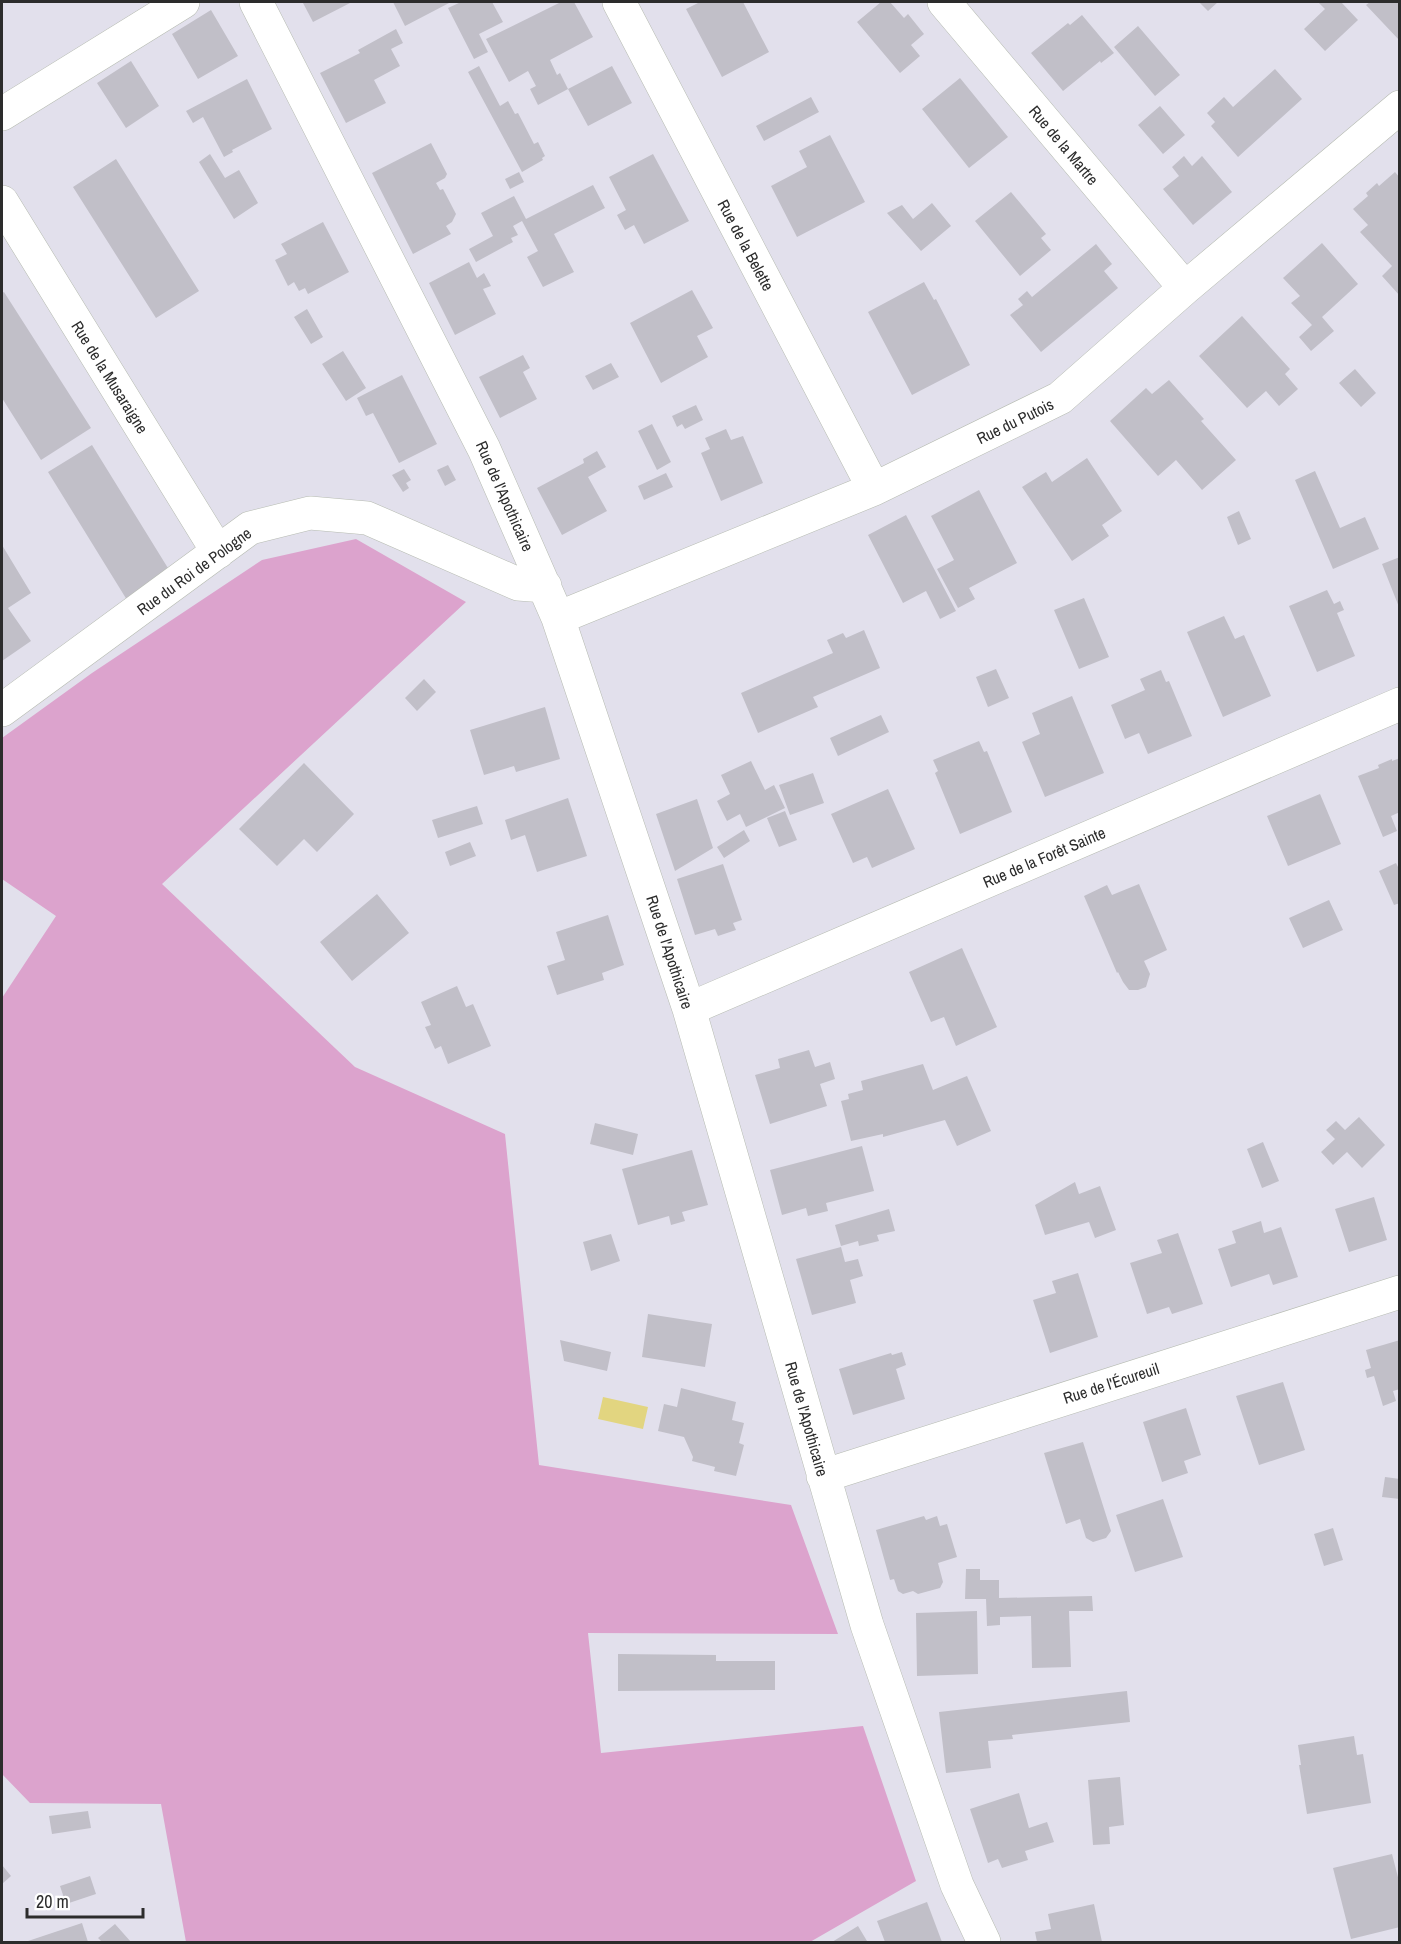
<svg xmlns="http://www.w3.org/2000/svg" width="1401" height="1944" font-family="'Archivo Narrow',sans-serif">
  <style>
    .green { fill: #dca3cd }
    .water { fill: #e2d580 }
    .building { fill: #c1bfc8 }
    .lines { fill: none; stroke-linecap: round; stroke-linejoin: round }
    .minor-casing { stroke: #b6bbb1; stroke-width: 34 }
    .minor { stroke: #fff; stroke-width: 33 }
    .labels { text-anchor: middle; stroke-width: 5; stroke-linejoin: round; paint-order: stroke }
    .street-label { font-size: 16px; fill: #2c2c2c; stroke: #fff }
  </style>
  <rect width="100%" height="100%" fill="#e2e0ec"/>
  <!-- green -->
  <path class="green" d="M356 539 466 602 162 884 355 1067 505 1134 539 1465 791 1505 838 1634 588 1633 601 1753 863 1726 916 1881 810 1942H186L161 1804 30 1803 2 1774V998L56 916 2 879V738L92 673 262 560Z"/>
  <!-- water -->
  <path class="water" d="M603 1397 648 1407 643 1429 598 1419Z"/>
  <!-- building -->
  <path class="building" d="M306 2H352L313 22 303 3Z
    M393 2H451L405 26Z
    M461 2H492L503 22 479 34 488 52 474 59 448 8Z
    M561 2H574L593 37 550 60 557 75 560 73 568 89 538 105 530 89 536 86 528 71 509 82 486 39Z
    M700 2H743L769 52 722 77 686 9Z
    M881 2H890L904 18 908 14 924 34 911 45 920 56 900 73 857 22Z
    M1199 2H1218L1208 11Z
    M1318 2H1341L1358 20 1325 51 1304 29 1325 9Z
    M1370 2H1400V41L1366 5Z
    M211 10 238 56 198 79 172 34Z
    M1082 15 1114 53 1101 63 1100 61 1063 91 1031 53 1068 23 1070 25Z
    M1138 26 1180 75 1155 96 1114 47Z
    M396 29 403 43 391 49 400 66 374 80 386 103 346 123 320 73 360 53 358 50Z
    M131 61 159 106 126 128 97 83Z
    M479 66 500 106 508 101 515 114 518 113 534 144 538 142 545 156 542 158 543 160 522 172 468 72Z
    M612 66 632 103 588 126 568 89Z
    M1275 69 1302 99 1238 157 1211 126 1215 122 1207 113 1224 97 1233 107Z
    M960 78 1008 137 969 168 922 109Z
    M247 79 272 129 232 150 233 152 224 157 203 117 193 123 186 111Z
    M811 97 819 112 764 141 756 126Z
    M1160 106 1185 135 1163 154 1138 125Z
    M830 135 865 202 797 237 771 186 807 167 799 151Z
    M431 143 447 174 445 178 436 183 440 190 443 189 456 214 452 222 446 226 451 234 413 254 372 173Z
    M210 154 225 178 239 170 258 203 234 219 199 162Z
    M653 154 689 221 644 244 634 225 625 230 617 215 626 210 609 177Z
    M1184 156 1192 166 1202 156 1232 192 1193 225 1163 189 1179 176 1172 167Z
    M116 159 199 291 156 318 73 187Z
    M519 172 524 182 510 189 505 179Z
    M1395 172 1400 178V296L1382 276 1392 266 1360 232 1368 225 1353 209 1368 196 1366 193 1377 183 1379 186Z
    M593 185 605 208 554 234 574 272 543 287 527 257 538 251 522 221 513 226 518 235 511 238 513 242 476 262 469 249 493 236 481 213 514 196 526 219Z
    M1011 192 1046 234 1041 238 1051 250 1020 276 975 221Z
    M932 203 951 226 921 251 887 213 902 205 913 219Z
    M323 222 349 272 308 294 305 288 299 291 294 282 288 286 275 260 287 254 281 244Z
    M1322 243 1358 284 1322 317 1334 331 1311 351 1299 337 1312 325 1291 303 1300 296 1283 278Z
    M1096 244 1112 264 1104 271 1118 288 1041 352 1010 315 1023 305 1018 299 1027 291 1032 297Z
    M469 262 477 278 484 273 491 286 483 289 496 314 455 335 429 283Z
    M924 282 934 300 936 299 970 365 912 395 868 312Z
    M692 290 713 328 697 336 708 357 661 383 630 323Z
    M4 292 91 428 41 460 2 398V293Z
    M307 309 323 337 311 344 294 317Z
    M1242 316 1290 369 1285 374 1298 389 1279 406 1266 391 1247 408 1199 356Z
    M343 351 366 388 346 401 322 364Z
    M523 355 530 368 523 372 537 399 500 418 479 377Z
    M611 363 619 377 593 390 585 376Z
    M1355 369 1376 393 1361 407 1339 383Z
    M402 375 437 444 399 463 373 413 366 416 357 398Z
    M1169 380 1204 419 1201 421 1236 460 1202 490 1176 460 1158 476 1110 421 1146 388 1152 394Z
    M696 405 703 420 685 429 682 424 677 427 672 416Z
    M652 424 671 462 657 470 638 431Z
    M726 429 731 440 743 436 763 483 721 501 701 453 710 449 705 438Z
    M92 445 171 573 127 600 48 472Z
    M597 451 606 467 588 477 607 511 562 535 537 488 584 463 583 459Z
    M1087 458 1122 511 1102 525 1109 536 1072 561 1022 487 1046 472 1052 482Z
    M448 465 456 480 445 486 437 470Z
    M404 469 411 480 406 483 409 488 403 492 392 475Z
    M1315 471 1340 528 1365 517 1379 549 1333 569 1295 480Z
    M666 473 673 487 644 500 638 486Z
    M979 490 1017 563 969 588 975 599 958 608 937 569 954 560 931 516Z
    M1239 511 1251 539 1238 545 1227 517Z
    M906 515 956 611 940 619 926 591 903 603 868 535Z
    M2 545 31 593 8 608 31 641 2 661Z
    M1400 557V607H1399L1382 564Z
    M1327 590 1334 604 1340 601 1344 610 1337 613 1355 656 1317 672 1289 606Z
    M1084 598 1109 657 1079 669 1054 610Z
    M1224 616 1235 639 1244 635 1271 696 1223 717 1187 632Z
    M864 630 880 668 813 697 818 707 758 733 741 693 833 653 827 640 843 633 846 638Z
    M996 669 1009 698 988 707 976 677Z
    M1161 670 1166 682 1169 681 1192 736 1148 754 1139 733 1125 739 1111 705 1145 690 1140 679Z
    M424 679 436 692 417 711 405 698Z
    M1072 696 1104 773 1045 797 1022 742 1040 734 1032 713Z
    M545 707 560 759 516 772 514 766 484 775 470 730Z
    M881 715 889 732 838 756 830 738Z
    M979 741 984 752 987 751 1012 812 960 834 935 773 938 771 933 760Z
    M1400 758V812L1391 816 1397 831 1383 837 1358 776 1379 768 1378 765 1392 759V761Z
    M751 761 765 790 774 785 785 808 746 827 740 814 727 821 717 801 730 794 721 775Z
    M304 763 354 814 317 852 304 839 277 866 239 829Z
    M813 773 824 803 790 815 779 785Z
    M888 789 915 849 872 868 867 857 853 863 831 814Z
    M1320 794 1341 844 1288 866 1267 816Z
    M568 798 587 856 537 872 525 835 511 840 505 820Z
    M697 799 713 848 675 871 656 814Z
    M477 806 483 824 438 838 432 820Z
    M785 811 797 840 779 847 767 818Z
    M744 830 750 841 724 858 717 847Z
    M470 842 476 856 450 866 445 852Z
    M1396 863 1400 871V903L1394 905 1379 871Z
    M723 864 742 920 733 923 736 930 718 936 715 929 695 935 677 879Z
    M1139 884 1167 950 1144 961 1150 974 1146 987 1138 990H1129L1123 982 1118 972 1117 973 1084 896 1107 885 1112 895Z
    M377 894 409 933 352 981 320 942Z
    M1329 900 1343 930 1303 948 1289 918Z
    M608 915 624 965 602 973 604 980 557 995 547 966 565 960 556 932Z
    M962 948 997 1027 956 1046 944 1017 931 1022 909 972Z
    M457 986 466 1007 473 1004 491 1046 448 1064 441 1046 435 1049 425 1027 431 1025 421 1002Z
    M809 1050 815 1067 830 1062 835 1079 820 1084 827 1106 770 1124 755 1075 780 1068 778 1059Z
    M923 1064 933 1090 967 1076 991 1131 957 1146 945 1120 883 1137V1134L851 1141 841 1101 849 1099 848 1094 863 1090 861 1081Z
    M1359 1117 1385 1145 1362 1168 1347 1152 1333 1165 1321 1152 1335 1139 1326 1130 1336 1121 1345 1130Z
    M595 1123 638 1134 633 1155 590 1144Z
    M1263 1142 1279 1181 1262 1188 1247 1149Z
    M862 1146 874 1191 826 1203 828 1211 808 1216 806 1208 782 1215 770 1170Z
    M692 1150 708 1205 682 1212 685 1221 671 1225 669 1216 638 1225 622 1169Z
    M1075 1182 1079 1194 1100 1186 1116 1230 1095 1238 1089 1222 1045 1235 1035 1205Z
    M1374 1197 1387 1240 1349 1252 1335 1209Z
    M889 1209 895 1231 877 1235 879 1241 859 1246 858 1241 841 1246 835 1225Z
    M1261 1221 1264 1233 1281 1227 1298 1277 1273 1285 1269 1274 1231 1287 1218 1249 1236 1243 1232 1231Z
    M1178 1233 1203 1304 1172 1314 1169 1307 1147 1314 1130 1263 1162 1253 1157 1240Z
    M611 1234 620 1261 591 1271 583 1242Z
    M841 1247 845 1262 858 1259 863 1276 850 1280 856 1303 812 1315 796 1259Z
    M1078 1273 1098 1337 1050 1353 1033 1300 1056 1293 1052 1281Z
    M648 1314 712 1324 705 1367 642 1357Z
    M560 1340 611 1352 607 1371 564 1361Z
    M1400 1340V1389L1393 1391 1396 1401 1383 1406 1374 1376 1367 1378 1365 1370 1371 1368 1366 1350Z
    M902 1352 906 1365 896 1369 905 1399 853 1415 839 1369 891 1353 892 1355Z
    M1283 1382 1305 1450 1259 1465 1236 1396Z
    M681 1388 736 1402 732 1420 744 1423 739 1443 744 1445 736 1476 714 1471 715 1467 692 1461 693 1457 684 1437 658 1431 664 1404 677 1407Z
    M1186 1408 1201 1455 1184 1461 1188 1473 1162 1482 1143 1422Z
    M1083 1442 1111 1531 1106 1538 1093 1542 1086 1538 1080 1519 1066 1524 1044 1453Z
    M1385 1477 1400 1479V1499L1382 1497Z
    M1163 1499 1183 1557 1135 1572 1116 1515Z
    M924 1516 926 1520 937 1516 940 1526 947 1524 957 1557 938 1563 943 1582 940 1588 918 1594 913 1591 903 1594 898 1591 894 1579 890 1580 876 1530Z
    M1333 1528 1343 1560 1324 1566 1314 1534Z
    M966 1569H980V1580H999V1598L1092 1596 1093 1611H1069L1071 1667 1032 1668 1031 1616 1000 1617V1625L987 1626 986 1599H965Z
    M977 1611 978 1674 917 1676 916 1613Z
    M618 1654 716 1655V1661H775V1690L618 1691Z
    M1127 1691 1130 1722 1012 1735 1013 1739 988 1741 991 1768 946 1773 939 1712Z
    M1354 1736 1357 1755 1363 1754 1371 1803 1307 1814 1299 1765H1301L1298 1745Z
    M1120 1777 1124 1825 1109 1827 1110 1844 1093 1845 1088 1780Z
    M1019 1793 1029 1828 1047 1822 1054 1842 1025 1851 1028 1860 1002 1868 998 1859 988 1863 970 1809Z
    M88 1811 91 1828 52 1834 49 1816Z
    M1392 1854 1400 1885V1927L1351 1939 1333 1868Z
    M2 1865 11 1876 2 1884Z
    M90 1876 96 1894 66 1904 60 1886Z
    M927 1902 942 1942H885L877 1921Z
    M1094 1904 1102 1942H1037L1035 1932 1051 1929 1048 1914Z
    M82 1923 88 1942H25Z
    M115 1924 131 1942H102L98 1938Z
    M858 1926 867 1941 832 1942Z"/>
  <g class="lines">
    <defs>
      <path id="minor" d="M256 2 484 449 558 618 689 1009 867 1625 957 1885 984 1942
        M619 2 874 489
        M944 2 1185 288
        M2 114 183 2
        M2 202 218 552
        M558 618 874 489 1060 398 1185 288 1400 107
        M2 710 250 528 310 513 367 518 518 584 545 586
        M689 1009 1400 704
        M823 1476 1400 1292"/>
    </defs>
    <!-- minor casing -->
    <use href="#minor" class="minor-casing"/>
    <!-- minor -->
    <use href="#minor" class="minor"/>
  </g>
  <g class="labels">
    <!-- street labels -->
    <g class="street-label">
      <text transform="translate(1064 145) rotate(50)" y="6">Rue de la Martre</text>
      <text transform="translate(746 245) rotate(62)" y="6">Rue de la Belette</text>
      <text transform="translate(110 377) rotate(58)" y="6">Rue de la Musaraigne</text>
      <text transform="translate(1015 421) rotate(-26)" y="6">Rue du Putois</text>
      <text transform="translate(505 496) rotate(66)" y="6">Rue de l'Apothicaire</text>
      <text transform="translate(194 571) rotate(-36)" y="6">Rue du Roi de Pologne</text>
      <text transform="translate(1044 857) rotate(-23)" y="6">Rue de la Forêt Sainte</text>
      <text transform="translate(670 952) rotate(72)" y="6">Rue de l'Apothicaire</text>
      <text transform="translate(1111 1383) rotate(-18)" y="6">Rue de l'Écureuil</text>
      <text transform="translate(807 1419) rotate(74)" y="6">Rue de l'Apothicaire</text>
    </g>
  </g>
  <!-- border -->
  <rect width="1401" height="1944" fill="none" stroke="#2c2c2c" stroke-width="6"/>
  <!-- scale -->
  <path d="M27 1908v9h116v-9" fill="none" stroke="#2c2c2c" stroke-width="3"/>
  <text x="36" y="1908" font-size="18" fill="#2c2c2c" stroke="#ffffff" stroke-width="4.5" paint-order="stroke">20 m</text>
</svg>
